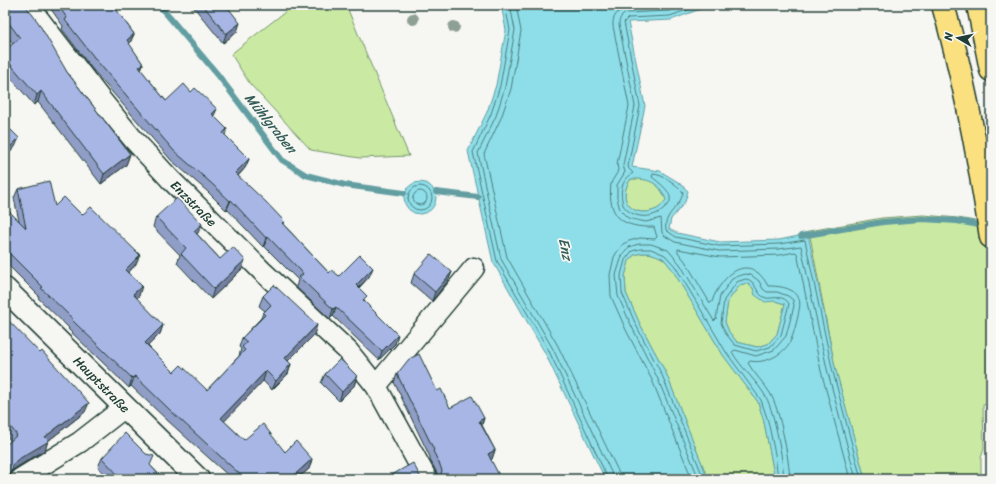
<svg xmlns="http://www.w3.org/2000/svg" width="996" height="484" font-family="Sriracha,sans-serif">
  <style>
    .green { fill: #caeaa3; stroke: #74946c }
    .water { fill: #8edee9; stroke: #629ea1; fill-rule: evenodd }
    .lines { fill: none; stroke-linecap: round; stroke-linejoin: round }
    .shore { stroke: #4b7d7c; stroke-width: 1 }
    .stream { stroke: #629ea1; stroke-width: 6 }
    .street-casing { stroke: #1f3d34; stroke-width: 23 }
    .secondary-casing { stroke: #1f3d34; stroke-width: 25 }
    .primary-casing { stroke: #1f3d34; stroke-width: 25 }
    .street { stroke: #f6f6f2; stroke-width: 20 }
    .secondary { stroke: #f6f6f2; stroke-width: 22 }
    .primary { stroke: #fbe080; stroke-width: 22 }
    .tree { fill: #8e9f93 }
    .wall { fill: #909dc6; stroke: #1f3d34 }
    .shaded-wall { fill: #767fa1; stroke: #1f3d34 }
    .building { fill: #a8b6e6; stroke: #1f3d34 }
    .labels { text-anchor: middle; stroke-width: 3.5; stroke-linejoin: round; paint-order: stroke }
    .street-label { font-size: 13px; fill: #1f3d34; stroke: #f6f6f2 }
    .water-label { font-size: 14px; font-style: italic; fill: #355d58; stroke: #f6f6f2 }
  </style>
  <rect width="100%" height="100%" fill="#f6f6f2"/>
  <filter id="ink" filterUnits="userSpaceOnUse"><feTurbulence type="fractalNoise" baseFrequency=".025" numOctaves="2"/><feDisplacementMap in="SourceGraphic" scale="8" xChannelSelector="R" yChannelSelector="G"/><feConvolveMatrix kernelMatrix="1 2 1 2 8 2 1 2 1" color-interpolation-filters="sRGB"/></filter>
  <g filter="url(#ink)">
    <!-- green -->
    <path class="green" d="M294 5H346L409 156 360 158 311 150 250 84 231 54Z
      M631 179C649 178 659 182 666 200 664 203 661 207 657 209 634 220 615 200 631 179Z
      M923 215 958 218 991 224V403L983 405 984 449 981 458V479H865L835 367 809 231 882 218Z
      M641 253C657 253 662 256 672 269L723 355 758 402 764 422 775 479H708L666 373 640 324 626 293 625 276 629 261 634 255Z
      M747 283 753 288 755 295 785 304 777 334 768 344 757 347 737 342 729 332 725 322 728 301 740 285Z"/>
    <!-- water -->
    <path class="water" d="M501 5H711L671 20 628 22 645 106 632 167 660 171 678 182 688 191 685 202 671 219 669 229 677 233 720 242 779 240 808 234 835 367 865 479H775L764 422 758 402 723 355 672 269 663 258 650 253H641L634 255 629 261 625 276 626 293 640 324 666 373 708 479H605L545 353 493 262 468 151 487 112 496 85 506 30ZM631 179C649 178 660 183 666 200 663 203 661 207 657 209 634 220 615 200 631 179ZM747 283 753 288 755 295 765 302 775 301 785 304 777 334 768 344 757 347 737 342 729 332 725 322 728 301 740 285Z
      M404 198a16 16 0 1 1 32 0a16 16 0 1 1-32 0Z"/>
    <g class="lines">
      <!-- shore -->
      <path class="shore" d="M505 5 510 30 500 86 491 114 473 152 497 261 549 351 608 479
        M510 5 515 30 505 87 496 116 478 153 501 259 553 349 612 474 613 479
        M516 5 521 31 511 89 501 118 484 154 507 257 558 346 618 471 619 479
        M668 5C651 6 611 0 613 26L629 106 617 164C617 166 618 168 618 170 617 175 612 179 611 184 607 217 623 228 654 227L657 237 655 239 640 238 629 241 623 244 617 252 614 257 610 275 611 296 626 330 652 380 692 479
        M686 5 669 11 627 13C621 15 619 19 619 25L635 106 623 165 625 172 617 185V198L620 210 628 218 632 219 646 222 661 218 662 233 665 236 675 242 719 251 779 249 801 246 827 369 856 479
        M700 5 670 16 628 18 624 22 640 106 628 166 629 169 633 173C620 182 620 191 623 205 632 219 653 220 664 208 666 206 670 204 670 201 672 191 658 182 652 177L653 174C664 175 676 184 683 192 681 208 663 213 666 230L676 237 719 246 779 244 805 240 832 368 861 479
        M408 198a12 12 0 1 1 24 0a12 12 0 1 1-24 0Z
        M413 198a7 7 0 1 1 14 0a7 7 0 1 1-14 0Z
        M746 279C757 280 755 295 766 298 773 299 784 294 789 304L781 335 770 347 756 351 735 345 726 334 721 323 724 300 737 282Z
        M699 479 657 377 632 327 618 296 616 275 622 256 629 247 639 244H651L668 250 680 264 714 321 716 319 720 296 732 279 738 276 746 274 751 275 759 281 763 289 767 292H777L788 296 793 300 794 306 786 336 774 350 756 356 735 350 732 352C741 368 757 381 766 397 775 414 783 460 784 479
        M704 479 662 375 636 325 622 293 621 275 625 260 632 251 640 249H651L665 255 675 266 726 352 761 400 768 421 775 454 778 479
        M790 479C789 460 780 409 770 393 764 383 754 374 748 363L750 361C765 364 784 355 791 340 794 333 796 324 798 316 799 309 802 302 797 295 790 287 778 286 768 286 756 263 738 262 722 283 718 289 714 294 712 302L710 303 685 261 678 252V249L720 257 780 255 795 252 797 253 821 371 850 479"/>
      <!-- stream -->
      <path class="stream" d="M159 5 218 75 282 160 306 175 345 185 404 193
        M436 192 478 197
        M801 236 883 222 922 219 957 221 985 226"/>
      <defs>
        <path id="street" d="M28 5 102 101 133 139 170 179 262 271 348 351 376 386 427 479
          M376 386 474 268
          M20 479 80 442 125 407"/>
        <path id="secondary" d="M5 289 198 479"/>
        <path id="primary" d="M943 5C965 81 979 159 991 237
          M978 5 991 70"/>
      </defs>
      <!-- street casing -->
      <use href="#street" class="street-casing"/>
      <!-- secondary casing -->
      <use href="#secondary" class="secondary-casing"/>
      <!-- primary casing -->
      <use href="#primary" class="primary-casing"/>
      <!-- street -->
      <use href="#street" class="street"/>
      <!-- secondary -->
      <use href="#secondary" class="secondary"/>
      <!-- primary -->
      <use href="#primary" class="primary"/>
    </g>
    <!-- trees -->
    <g class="tree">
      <circle cx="413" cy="19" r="6"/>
      <circle cx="454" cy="27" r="6"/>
    </g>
    <!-- wall -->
    <path class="wall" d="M48 5H113L134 34 130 43 129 44 143 64 141 70 166 101 214 116 227 129 225 135 249 159 245 168 238 176 284 221 283 224 329 273 339 276 369 277 359 288 365 302 395 344 379 360 333 316 330 319 296 287 298 280 264 246 263 247 227 209 226 210 208 192 171 160 93 70 62 29 63 26Z
      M192 5H226L237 32 223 43Z
      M5 9 67 72 130 154 126 165 101 184 38 102 34 105 9 76 5 71V50L13 44 5 33Z
      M18 189 55 206 82 215 136 264 128 273 139 296 136 298 163 325 160 334 148 346 174 372 207 390 239 356 241 349 239 347 242 338 261 318 263 313 265 311 259 306 263 296 314 335 288 361 291 364 288 374 272 390 263 381 224 421 244 440 312 459 309 469 297 479H232L167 420 131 386 129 388 68 329 69 328 38 298 39 296 5 262V207L19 221 14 198Z
      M156 217 198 233 197 234 220 259 242 269 211 299 177 263 180 255 153 227Z
      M452 272 448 281 432 301 411 283 414 274Z
      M5 317 85 412 48 441 45 450 14 469 11 472 9 479H5V446L11 441 5 434Z
      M325 374 357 376 354 386 339 401 321 383Z
      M397 374 437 391 450 408 484 418 482 425 495 450 492 459 438 478 437 473 430 460V457L394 382Z
      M102 458 151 466 163 479H109L98 467Z"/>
    <!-- shaded-wall -->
    <path class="shaded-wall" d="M240 23 237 32 223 43 226 34Z
      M134 34 130 43 123 49 127 40Z
      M143 64 139 73V67Z
      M41 91 38 102 34 105 37 95Z
      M217 109 213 118 212 114Z
      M19 138 15 147 5 158V152Z
      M130 154 126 165 101 184 104 174Z
      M249 159 245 168 232 182 235 173Z
      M231 200 227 209 226 210 230 201Z
      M202 224 198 233 191 240 194 231Z
      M268 237 264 246 263 247 266 238Z
      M140 255 136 264 122 279 125 270Z
      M245 260 242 269 211 299 214 289Z
      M373 268 369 277 352 294 356 285Z
      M452 272 448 281 432 301 435 292Z
      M142 286 139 296 130 304 133 294Z
      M336 307 333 316 330 319 333 309Z
      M163 325 160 334 141 353 145 343Z
      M317 325 314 335 281 368 285 358Z
      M398 335 395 344 379 360 382 351Z
      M291 364 288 374 272 390 276 381Z
      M266 371 263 381 218 428 221 418Z
      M135 376 131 386 129 388 132 378Z
      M357 376 354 386 339 401 342 392Z
      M89 403 85 412 48 441 45 450 14 469 11 472 9 479H6L9 473 13 464 17 460 45 437Z
      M484 418 481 427 479 421Z
      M495 450 492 459 485 463 488 454Z
      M312 459 309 469 297 479H290Z"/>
    <!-- building -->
    <path class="building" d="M10 5H25L38 22 67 72 130 154 104 174 41 91 37 95 12 66 5 56V50L20 38 5 18V9Z
      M58 5H113L134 34 127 40 143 64 139 67 166 101 184 84 191 92 195 88 217 109 212 114 227 129 223 133 249 159 235 173 266 202 284 221 282 223 329 273 332 270 339 276 360 255 373 268 356 285 367 296 363 300 398 335 382 351 336 307 333 309 299 277 303 274 301 271 268 237 266 238 231 200 230 201 211 183 174 151 97 61 65 20 67 18Z
      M203 5H226L240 23 226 34Z
      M8 127 19 138 5 152V131Z
      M49 181 55 206 64 197 82 215 91 207 140 255 125 270 142 286 133 294 163 325 145 343 174 372 181 365 207 390 245 350 242 347 247 342 242 338 265 315 263 313 271 305 263 296 274 285 317 325 285 358 291 364 276 381 266 371 221 418 244 440 263 424 285 452 296 441 312 459 290 479H245L171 411 135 376 132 378 72 320 73 319 41 288 43 287 5 249V207L26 228 18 189Z
      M177 198 202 224 194 231 220 259 233 247 245 260 214 289 181 254 186 248 156 217Z
      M431 254 452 272 435 292 414 274Z
      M5 317 40 353 42 351 89 403 45 437 49 441 17 460 13 464 12 470 9 473 5 468V446L17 435 5 420Z
      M419 354 437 391 441 389 450 408 472 396 484 418 479 421 495 450 488 454 501 479H437L440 477 442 471 440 465 433 451 434 450 397 374 409 359Z
      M340 359 357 376 342 392 325 374Z
      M125 433 146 454 154 456 150 465 163 479H122L102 458Z
      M413 463 420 476 423 479H392L390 476Z"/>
  </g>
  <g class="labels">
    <!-- street labels -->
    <g class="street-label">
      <text transform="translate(194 203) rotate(45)" y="5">Enzstraße</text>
      <text transform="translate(102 384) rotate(45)" y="5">Hauptstraße</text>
    </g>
    <!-- water labels -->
    <g class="water-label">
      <text transform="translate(271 123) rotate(51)" y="5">Mühlgraben</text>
      <text transform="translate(566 249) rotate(78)" y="5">Enz</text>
    </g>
  </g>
  <!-- margin -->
  <rect width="996" height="484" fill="none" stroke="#f6f6f2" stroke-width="20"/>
  <rect x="10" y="10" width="976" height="464" fill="none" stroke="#1f3d34" stroke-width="1.5" filter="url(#ink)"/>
  <!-- north arrow -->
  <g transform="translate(958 38) rotate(279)" stroke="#f6f6f2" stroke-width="3" paint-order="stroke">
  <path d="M0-3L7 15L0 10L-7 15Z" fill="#1f3d34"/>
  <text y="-6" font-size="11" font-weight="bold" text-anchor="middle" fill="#1f3d34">N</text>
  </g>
</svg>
